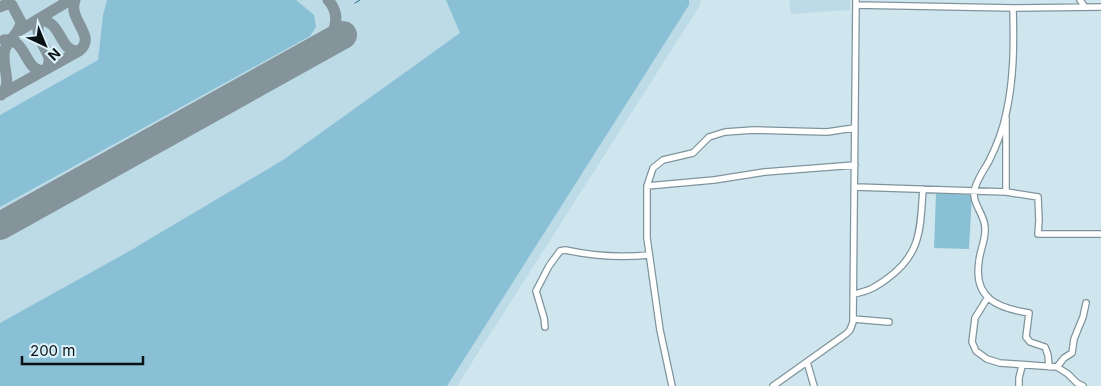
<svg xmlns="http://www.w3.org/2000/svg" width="1101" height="386" font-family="Inter,sans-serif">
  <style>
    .built { fill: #bcdbe7 }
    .green { fill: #89c0d5 }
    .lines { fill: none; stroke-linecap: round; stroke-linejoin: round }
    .stream { stroke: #287088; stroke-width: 1 }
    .taxiway { stroke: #84949a; stroke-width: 11 }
    .runway { stroke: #84949a; stroke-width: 28 }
    .minor-casing { stroke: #7f949c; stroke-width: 8 }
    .minor { stroke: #fff; stroke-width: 5.5 }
  </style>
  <rect width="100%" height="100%" fill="#d0e6ef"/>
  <!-- built -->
  <path class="built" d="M0 0H701L699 7 457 386H0Z
    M789 0H850V10L791 14Z"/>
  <!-- green -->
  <path class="green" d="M107 0H296L314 15 316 27 310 36 0 207V115L98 60 103 15Z
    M446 0H689V5L447 386H0V323L126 253 283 160 460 33Z
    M936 193 972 195 969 249 934 248Z"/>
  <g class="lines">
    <!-- stream -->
    <path class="stream" d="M355 3 360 0"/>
    <!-- taxiway -->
    <path class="taxiway" d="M0 7 7 4 12 5 21 22C20 33 9 39 5 49 0 66 14 82 1 95
      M42 17C27 39 59 54 46 69
      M37 20C63 18 58 53 79 51
      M17 32 70 0
      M4 40C26 37 24 69 42 71
      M327 44C336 30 341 14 328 0
      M0 95 79 51C98 36 67 20 75 0"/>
    <!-- runway -->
    <path class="runway" d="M0 226 343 35"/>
    <defs>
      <path id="minor" d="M1080 0 1085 7
        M856 5 1013 8 1101 7
        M1013 8C1014 44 1014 79 1006 114 1003 129 996 147 989 161 984 170 978 178 975 188 970 202 985 214 985 228 986 239 980 250 979 261 973 299 998 308 1029 313L1026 337 1030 342 1045 347 1048 355 1049 367
        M647 186 714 180 765 172 855 165
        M855 187 1006 192V118
        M1006 192 1038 197 1039 220 1038 234H1101
        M854 294C869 291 876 287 888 278 922 253 920 228 923 189
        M988 297 975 318 972 342 976 351 987 359 1000 363 1057 367 1068 374 1077 383 1083 386
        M853 319 889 322
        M545 327 544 318 536 291 549 266 560 251 565 250C593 256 620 258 649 255
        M807 362 814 386
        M1057 367 1064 358 1072 353 1074 339 1083 317 1086 303
        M672 386 660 330 647 238V186L653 168 663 160 693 153 709 137 725 132 754 130 827 132 854 128
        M773 386 846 334 850 330 853 322 856 0
        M1019 386V378L1022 366"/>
    </defs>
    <!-- minor casing -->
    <use href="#minor" class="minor-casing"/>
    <!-- minor -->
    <use href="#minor" class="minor"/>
  </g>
  <!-- north arrow -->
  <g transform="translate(45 45) rotate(136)" stroke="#ddf3fc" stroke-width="4" paint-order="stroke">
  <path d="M0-4L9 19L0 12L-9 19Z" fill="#0a1114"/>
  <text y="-8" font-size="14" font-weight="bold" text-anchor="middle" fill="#0a1114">N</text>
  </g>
  <!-- scale -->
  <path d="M22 356v8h121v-8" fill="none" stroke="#0a1114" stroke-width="2.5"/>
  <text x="30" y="356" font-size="15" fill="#0a1114" stroke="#ddf3fc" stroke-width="4" paint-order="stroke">200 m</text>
</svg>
